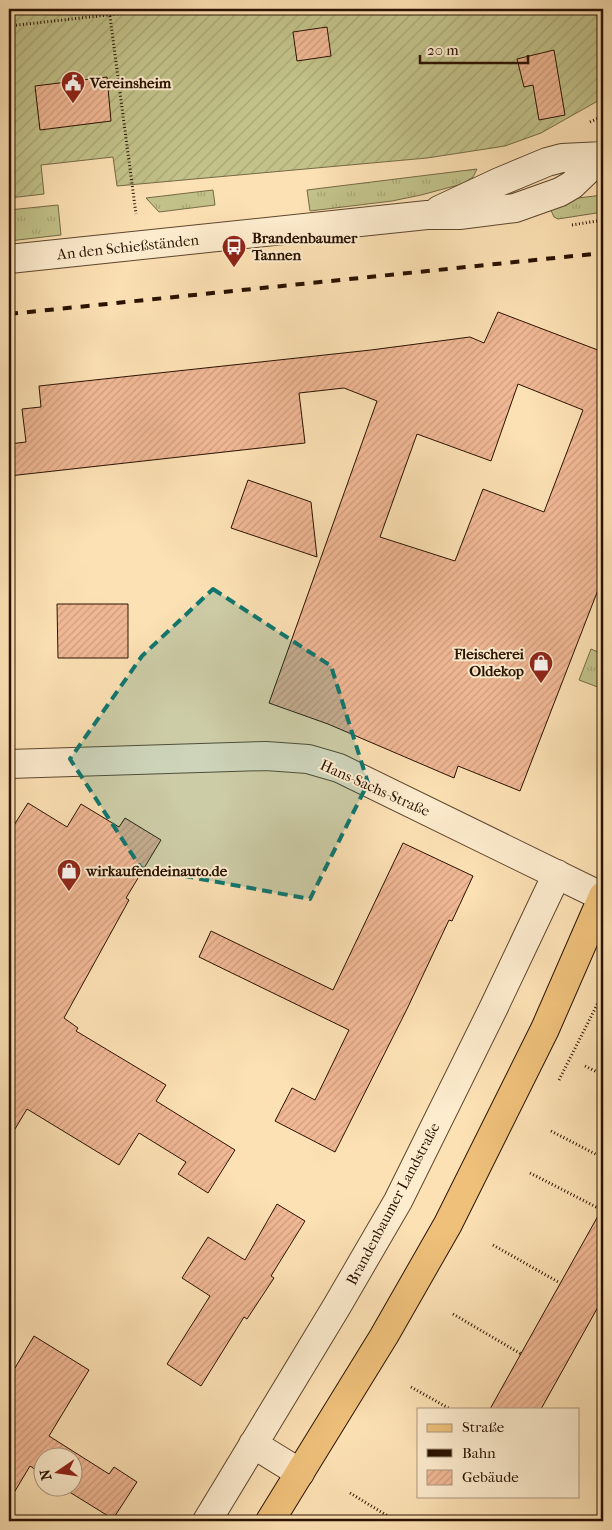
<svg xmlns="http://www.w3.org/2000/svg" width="612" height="1530" font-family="'IM FELL French Canon',serif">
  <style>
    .grass { fill: url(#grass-tufts); stroke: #766a45 }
    .garden { fill: url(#garden-furrows); stroke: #766a45 }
    .building { fill: url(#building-hatch); stroke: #2a1200; fill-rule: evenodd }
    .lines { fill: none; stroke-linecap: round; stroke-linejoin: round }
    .minor-casing { stroke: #5e462d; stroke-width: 30 }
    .major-casing { stroke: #2a1200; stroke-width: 30 }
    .path { stroke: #2a1200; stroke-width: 3; stroke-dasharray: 1 2.5; stroke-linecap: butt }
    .minor { stroke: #fdecce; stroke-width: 28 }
    .major { stroke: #eec07a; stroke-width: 28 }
    .rail { stroke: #2a1200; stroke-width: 4; stroke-dasharray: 9 9; stroke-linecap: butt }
    .marked { fill: #0f766e; fill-opacity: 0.2; stroke: #0f766e; stroke-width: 4; stroke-dasharray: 10 6; stroke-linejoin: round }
    .labels { text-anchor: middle; stroke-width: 4; stroke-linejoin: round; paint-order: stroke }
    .poi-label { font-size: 15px; font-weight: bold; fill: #2a1200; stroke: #fdecce; text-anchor: start }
    .street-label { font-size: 15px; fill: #2a1200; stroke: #fdecce }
  </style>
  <defs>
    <pattern id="grass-tufts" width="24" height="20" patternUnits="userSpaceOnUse" patternTransform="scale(1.25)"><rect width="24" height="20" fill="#c2c28a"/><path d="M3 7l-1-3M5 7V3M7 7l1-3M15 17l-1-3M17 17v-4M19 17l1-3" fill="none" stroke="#a7a675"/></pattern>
    <pattern id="garden-furrows" width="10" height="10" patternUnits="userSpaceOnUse" patternTransform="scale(1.25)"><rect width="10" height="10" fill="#c2c28a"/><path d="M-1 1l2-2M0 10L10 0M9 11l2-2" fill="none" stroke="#a7a675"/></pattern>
    <pattern id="building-hatch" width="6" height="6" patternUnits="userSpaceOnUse" patternTransform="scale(1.25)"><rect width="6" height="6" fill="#f1b895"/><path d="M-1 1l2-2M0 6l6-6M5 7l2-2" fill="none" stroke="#cf9d7f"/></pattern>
  </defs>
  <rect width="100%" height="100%" fill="#fce1b4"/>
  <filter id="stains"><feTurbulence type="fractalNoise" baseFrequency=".004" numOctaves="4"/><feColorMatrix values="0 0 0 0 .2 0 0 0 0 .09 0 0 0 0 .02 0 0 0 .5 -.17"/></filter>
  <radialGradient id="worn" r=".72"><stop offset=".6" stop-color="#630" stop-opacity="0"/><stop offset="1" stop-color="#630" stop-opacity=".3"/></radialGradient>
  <!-- grass -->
  <path class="grass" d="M477 169 473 177 462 184 421 195 392 201 310 211 307 190Z
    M213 190 215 205 159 212 146 198Z
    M603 195V212L558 219 554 217 549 206 578 198Z
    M58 205 61 235 9 241V210Z
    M591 649 603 654V689L579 680Z"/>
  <!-- garden -->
  <path class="garden" d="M9 9H603V98L541 133 505 146 427 158 117 186 113 157 41 165 44 194 9 198V117H11L15 110 12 100 9 99Z"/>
  <!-- building -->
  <path class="building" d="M327 27 331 56 297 61 293 32Z
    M554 50 565 115 539 120 533 85 524 87 517 59Z
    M107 77 111 121 40 130 35 86Z
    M498 312 603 352V577L520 791 458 766 454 778 328 724 269 703 377 401 344 388 299 393 305 443 9 476V444L26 442 22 409 41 407 39 386 371 350 470 337 484 343ZM518 384 583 410 544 512 483 489 455 561 380 537 417 434 491 461Z
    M248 480 311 502 317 557 231 528Z
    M57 604H128V658H58Z
    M28 803 67 827 81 804 119 827 125 818 161 840 126 898 129 900 64 1018 78 1028 76 1031 166 1085 156 1101 235 1150 208 1193 178 1174 186 1162 139 1133 119 1165 27 1109 9 1139V833Z
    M403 843 473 876 452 921 449 920 407 1009 335 1152 275 1121 292 1088 315 1100 349 1030 199 957 211 931 333 990Z
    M277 1204 305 1221 271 1276 274 1278 247 1319 244 1317 201 1386 167 1364 210 1296 182 1278 208 1237 245 1260Z
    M603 1207V1298L541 1409H490Z
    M34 1336 89 1370 49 1436 109 1474 114 1467 137 1482 113 1519 63 1488H72V1458H42V1474L30 1466 9 1501V1378Z"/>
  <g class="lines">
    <defs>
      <path id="minor" d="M439 210 499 182 547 162 562 158 603 156
        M9 259 427 215H459L515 208 560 192 572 185 603 155
        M9 764 266 756 308 759 339 768 603 897
        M253 1444 300 1473
        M207 1521 337 1306 398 1201 493 1009 557 874"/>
      <path id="major" d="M270 1521 384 1336 448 1224 545 1029 603 896"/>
    </defs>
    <!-- minor casing -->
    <use href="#minor" class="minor-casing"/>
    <!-- major casing -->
    <use href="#major" class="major-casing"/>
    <!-- path -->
    <path class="path" d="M109 9 136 214
      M9 26 161 9
      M590 122 603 116
      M572 225 603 220
      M585 1066 603 1075
      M559 1080 603 993
      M551 1131 603 1158
      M530 1173 602 1210
      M493 1245 560 1283
      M453 1314 521 1354
      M411 1387 450 1409
      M350 1493 396 1521"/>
    <!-- minor -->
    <use href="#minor" class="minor"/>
    <!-- major -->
    <use href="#major" class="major"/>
    <!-- rail -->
    <path class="rail" d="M9 314 603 253"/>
  </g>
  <!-- marked area -->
  <path class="marked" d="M213 589 331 666 368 783 310 899 141 868 70 759 142 656Z"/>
  <!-- icons -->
  <defs>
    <symbol id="civic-pin" viewBox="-11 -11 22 30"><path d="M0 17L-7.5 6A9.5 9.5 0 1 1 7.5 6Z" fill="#8f2418" stroke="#fdecce"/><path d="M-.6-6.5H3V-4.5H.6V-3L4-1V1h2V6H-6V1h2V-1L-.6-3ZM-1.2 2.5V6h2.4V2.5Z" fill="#fff"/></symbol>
    <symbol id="bus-pin" viewBox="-11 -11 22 30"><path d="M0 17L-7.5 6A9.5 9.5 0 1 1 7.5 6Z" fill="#8f2418" stroke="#fdecce"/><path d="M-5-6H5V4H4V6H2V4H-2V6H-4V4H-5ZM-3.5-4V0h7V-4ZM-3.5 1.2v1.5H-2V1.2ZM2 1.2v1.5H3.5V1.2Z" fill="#fff"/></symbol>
    <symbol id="shop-pin" viewBox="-11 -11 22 30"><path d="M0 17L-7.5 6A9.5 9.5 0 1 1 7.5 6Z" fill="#8f2418" stroke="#fdecce"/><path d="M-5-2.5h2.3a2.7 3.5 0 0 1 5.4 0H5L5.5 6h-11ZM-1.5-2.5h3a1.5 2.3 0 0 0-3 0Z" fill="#fff"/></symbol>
  </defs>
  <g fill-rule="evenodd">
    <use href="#civic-pin" x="59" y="69" width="28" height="38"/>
    <use href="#bus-pin" x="220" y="233" width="28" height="38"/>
    <use href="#shop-pin" x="527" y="649" width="28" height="38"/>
    <use href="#shop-pin" x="55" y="857" width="28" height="38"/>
  </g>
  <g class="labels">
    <!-- poi labels -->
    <g class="poi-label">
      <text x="90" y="88">Vereinsheim</text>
      <text x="252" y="243">Brandenbaumer<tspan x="252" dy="17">Tannen</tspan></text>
      <text x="524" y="659" text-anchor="end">Fleischerei<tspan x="524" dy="17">Oldekop</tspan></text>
      <text x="86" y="876">wirkaufendeinauto.de</text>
    </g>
    <!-- street labels -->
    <g class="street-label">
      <text transform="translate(128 247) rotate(-6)" y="5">An den Schießständen</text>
      <text transform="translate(375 788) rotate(24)" y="5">Hans-Sachs-Straße</text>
      <text transform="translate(393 1204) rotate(-62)" y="5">Brandenbaumer Landstraße</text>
    </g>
  </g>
  <!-- margin -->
  <rect width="612" height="1530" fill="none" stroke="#fce1b4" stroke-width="30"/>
  <rect x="10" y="10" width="592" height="1510" fill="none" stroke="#2a1200" stroke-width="2.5"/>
  <rect x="15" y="15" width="582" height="1500" fill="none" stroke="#2a1200"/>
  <!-- legend -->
  <rect x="417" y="1408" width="162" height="90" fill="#fdecce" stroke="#a9957c"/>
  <rect x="427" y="1424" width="25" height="8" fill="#eec07a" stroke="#a9957c"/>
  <text x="462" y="1432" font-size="15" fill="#2a1200">Straße</text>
  <rect x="427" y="1449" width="25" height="8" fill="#2a1200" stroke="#a9957c"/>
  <text x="462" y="1458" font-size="15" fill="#2a1200">Bahn</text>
  <rect x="427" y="1470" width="25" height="15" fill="url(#building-hatch)" stroke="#a9957c"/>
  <text x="462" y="1482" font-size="15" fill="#2a1200">Gebäude</text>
  <!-- north arrow -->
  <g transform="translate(58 1472) rotate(257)"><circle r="24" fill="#fdecce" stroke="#a9957c"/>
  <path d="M0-4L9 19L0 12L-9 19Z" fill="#8f2418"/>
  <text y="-8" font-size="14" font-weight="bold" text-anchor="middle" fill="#2a1200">N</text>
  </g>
  <!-- scale -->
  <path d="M420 55v8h108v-8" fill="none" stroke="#2a1200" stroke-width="2.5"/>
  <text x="427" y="55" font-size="15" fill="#2a1200" stroke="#fdecce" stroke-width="4" paint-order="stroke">20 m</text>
  <rect width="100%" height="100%" filter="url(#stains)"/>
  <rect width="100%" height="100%" fill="url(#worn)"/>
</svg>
